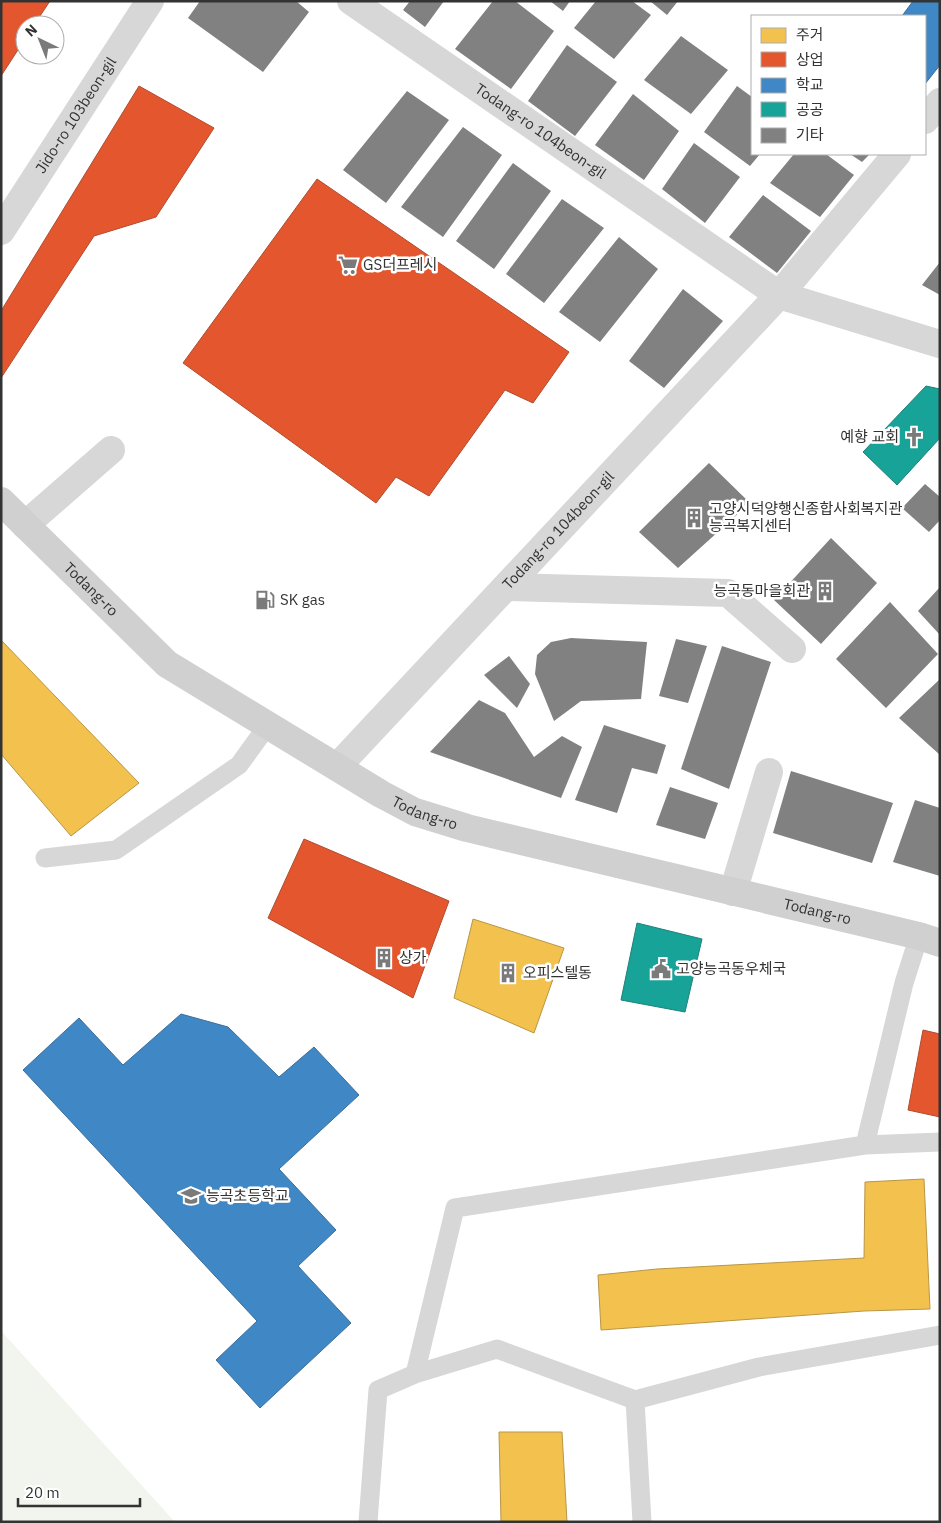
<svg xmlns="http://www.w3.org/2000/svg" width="941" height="1523" font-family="'IBM Plex Sans','Noto Sans KR',sans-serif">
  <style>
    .green { fill: #f1f5ed }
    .homes { fill: #f2c14e; stroke: #b99646 }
    .shops { fill: #e4572e; stroke: #af4c30 }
    .schools { fill: #3f88c5; stroke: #3b6e99 }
    .public { fill: #17a398; stroke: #1f817a }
    .building { fill: #818181 }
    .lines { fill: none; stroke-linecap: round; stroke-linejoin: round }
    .lane { stroke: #d7d7d7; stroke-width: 19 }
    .street { stroke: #d7d7d7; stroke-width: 28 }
    .secondary { stroke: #d0d0d0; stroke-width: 28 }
    .labels { text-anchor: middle; stroke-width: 5; stroke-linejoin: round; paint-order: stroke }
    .street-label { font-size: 15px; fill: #333; stroke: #fff }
    .poi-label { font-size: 15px; fill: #333; stroke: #fff; text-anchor: start }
  </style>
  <rect width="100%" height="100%" fill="#fff"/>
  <!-- green -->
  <path class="green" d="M1 1331 175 1522H1Z"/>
  <!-- homes -->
  <path class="homes" d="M1 640 139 783 71 836 1 754Z
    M473 919 564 948 534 1033 454 998Z
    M924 1179 930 1309 864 1311 601 1330 598 1275 657 1269 864 1258 865 1182Z
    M499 1432H562L567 1522H501Z"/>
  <!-- shops -->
  <path class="shops" d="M1 1H50L34 25H25V39L1 76Z
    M139 86 214 128 156 217 94 236 1 378V311Z
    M317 179 569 352 533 403 505 390 429 496 396 477 376 503 183 363Z
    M304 839 449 901 413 998 268 918Z
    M923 1030 940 1034V1117L908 1110Z"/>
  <!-- schools -->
  <path class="schools" d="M913 1H940V65L925 84V16H902Z
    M181 1014 228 1027 279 1077 314 1047 359 1095 279 1169 336 1230 298 1266 351 1323 260 1408 216 1360 257 1321 23 1070 79 1018 123 1065Z"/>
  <!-- public -->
  <path class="public" d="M926 386 940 389V438L897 485 863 452Z
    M637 923 702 939 685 1012 621 1000Z"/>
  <!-- building -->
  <path class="building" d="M200 1H296L309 12 263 72 188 18Z
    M410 1H444L425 27 403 10Z
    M493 1H515L554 31 511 89 455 49Z
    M550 1H570L563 11Z
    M596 1H632L651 15 614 59 574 28Z
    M650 1H678L667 15Z
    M681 36 728 70 691 114 644 80Z
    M567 45 617 82 575 136 528 101Z
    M737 86 752 97V154H760L750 166 704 132Z
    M407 91 449 120 386 203 343 170Z
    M633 94 679 131 644 180 595 145Z
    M463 127 502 155 443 237 401 207Z
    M694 143 740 177 705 223 662 189Z
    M794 154H826L854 175 820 217 770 183Z
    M850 154H870L862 162Z
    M513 163 551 191 494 269 456 241Z
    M763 195 811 231 777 273 729 237Z
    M562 199 604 228 544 303 506 274Z
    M619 237 658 269 600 342 559 312Z
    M940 262V295L922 285Z
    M683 289 723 321 664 388 629 361Z
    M709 463 750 503 678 568 639 532Z
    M925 484 940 497V520L929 532 902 508Z
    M831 538 877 583 821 644 774 600Z
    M940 587V635L918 611Z
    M890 602 938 654 886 708 836 659Z
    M571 638 647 642 641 699 581 701 554 721 535 674 537 655 551 642Z
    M676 639 707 646 688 703 659 696Z
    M722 646 771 662 729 789 681 769Z
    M509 656 530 684 517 708 484 675Z
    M940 679V755L899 718Z
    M479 700 505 713 534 757 562 736 582 747 561 798 430 752Z
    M604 725 666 745 657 774 632 768 617 813 575 800Z
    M791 771 893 803 872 863 773 833Z
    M670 787 718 803 705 839 656 825Z
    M915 800 940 808V876L893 862Z"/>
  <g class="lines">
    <!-- lane -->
    <path class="lane" d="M45 858 116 850 239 765 268 725
      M919 936 904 983 865 1145 940 1142
      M415 1374 455 1208 865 1145
      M635 1400 642 1522
      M368 1522 378 1390 415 1374 497 1349 635 1400 759 1367 940 1335"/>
    <!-- street -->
    <g class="street">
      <path id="s1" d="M351 1 779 295 940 344"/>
      <path d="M925 120 940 102"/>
      <path id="s2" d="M1 231 150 1"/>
      <path d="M25 525 111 450"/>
      <path d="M506 587 728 593 792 649"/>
      <path id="s3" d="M337 767 779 295 897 154"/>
      <path d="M733 892 769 772"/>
    </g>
    <!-- secondary -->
    <path class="secondary" id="s4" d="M1 501 167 664 381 794 415 812 467 828 919 936 940 943"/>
  </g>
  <!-- icons -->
  <defs>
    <symbol id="supermarket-bare" viewBox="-9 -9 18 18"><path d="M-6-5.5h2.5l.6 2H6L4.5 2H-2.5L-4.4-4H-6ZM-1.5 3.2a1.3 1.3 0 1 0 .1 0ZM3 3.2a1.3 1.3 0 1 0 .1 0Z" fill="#7a7a7a" stroke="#fff" stroke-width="2.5" paint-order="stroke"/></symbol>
    <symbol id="church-bare" viewBox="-9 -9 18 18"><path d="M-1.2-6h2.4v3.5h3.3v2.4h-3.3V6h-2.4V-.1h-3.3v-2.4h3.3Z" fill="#7a7a7a" stroke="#fff" stroke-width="2.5" paint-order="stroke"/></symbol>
    <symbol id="building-bare" viewBox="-9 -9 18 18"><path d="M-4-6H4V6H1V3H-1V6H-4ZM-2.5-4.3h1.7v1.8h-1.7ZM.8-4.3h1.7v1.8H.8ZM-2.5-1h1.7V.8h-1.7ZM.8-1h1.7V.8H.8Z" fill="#7a7a7a" stroke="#fff" stroke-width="2.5" paint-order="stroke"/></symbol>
    <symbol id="fuel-bare" viewBox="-9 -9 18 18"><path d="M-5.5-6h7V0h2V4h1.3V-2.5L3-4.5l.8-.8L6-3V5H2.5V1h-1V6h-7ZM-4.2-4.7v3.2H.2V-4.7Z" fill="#7a7a7a" stroke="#fff" stroke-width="2.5" paint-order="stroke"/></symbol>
    <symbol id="civic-bare" viewBox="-9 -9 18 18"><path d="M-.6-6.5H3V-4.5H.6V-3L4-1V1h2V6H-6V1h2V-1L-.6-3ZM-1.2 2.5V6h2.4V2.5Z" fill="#7a7a7a" stroke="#fff" stroke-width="2.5" paint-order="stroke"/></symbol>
    <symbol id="school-bare" viewBox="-9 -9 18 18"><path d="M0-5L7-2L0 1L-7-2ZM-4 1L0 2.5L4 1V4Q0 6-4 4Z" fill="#7a7a7a" stroke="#fff" stroke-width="2.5" paint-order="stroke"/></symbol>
  </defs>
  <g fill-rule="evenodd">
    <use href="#supermarket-bare" x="334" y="251" width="28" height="28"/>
    <use href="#church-bare" x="900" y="423" width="28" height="28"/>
    <use href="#building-bare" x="680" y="504" width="28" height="28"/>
    <use href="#building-bare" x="811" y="577" width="28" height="28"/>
    <use href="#fuel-bare" x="251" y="586" width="28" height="28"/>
    <use href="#building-bare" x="370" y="944" width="28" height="28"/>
    <use href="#civic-bare" x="647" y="955" width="28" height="28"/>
    <use href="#building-bare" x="494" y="959" width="28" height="28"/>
    <use href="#school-bare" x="177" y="1182" width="28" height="28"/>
  </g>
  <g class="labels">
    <!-- street labels -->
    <g class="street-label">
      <text dy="5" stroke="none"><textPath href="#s2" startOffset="138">Jido-ro 103beon-gil</textPath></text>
      <text dy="5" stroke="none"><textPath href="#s1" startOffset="230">Todang-ro 104beon-gil</textPath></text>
      <text dy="5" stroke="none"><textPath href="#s3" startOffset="324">Todang-ro 104beon-gil</textPath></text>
      <text dy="5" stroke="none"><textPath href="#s4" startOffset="126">Todang-ro</textPath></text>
      <text dy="5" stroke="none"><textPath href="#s4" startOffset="531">Todang-ro</textPath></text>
      <text dy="5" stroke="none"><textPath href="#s4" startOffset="936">Todang-ro</textPath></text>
    </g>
    <!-- poi labels -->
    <g class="poi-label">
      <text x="363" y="270">GS더프레시</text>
      <text x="899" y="442" text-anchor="end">예향 교회</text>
      <text x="709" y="514">고양시덕양행신종합사회복지관<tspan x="709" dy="17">능곡복지센터</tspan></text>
      <text x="810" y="596" text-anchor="end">능곡동마을회관</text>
      <text x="280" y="605">SK gas</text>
      <text x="399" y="963">상가</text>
      <text x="676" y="974">고양능곡동우체국</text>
      <text x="523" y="978">오피스텔동</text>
      <text x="206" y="1201">능곡초등학교</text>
    </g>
  </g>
  <!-- border -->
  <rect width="941" height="1523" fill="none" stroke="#333333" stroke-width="5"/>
  <!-- legend -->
  <rect x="751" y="15" width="175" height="140" fill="#ffffff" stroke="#adadad"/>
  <rect x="761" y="28" width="25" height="15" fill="#f2c14e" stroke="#adadad"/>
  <text x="796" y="40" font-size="15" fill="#333333">주거</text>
  <rect x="761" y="52" width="25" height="15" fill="#e4572e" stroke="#adadad"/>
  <text x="796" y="65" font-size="15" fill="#333333">상업</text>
  <rect x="761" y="78" width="25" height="15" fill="#3f88c5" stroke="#adadad"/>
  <text x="796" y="90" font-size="15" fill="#333333">학교</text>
  <rect x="761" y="102" width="25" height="15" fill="#17a398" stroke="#adadad"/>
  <text x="796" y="115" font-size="15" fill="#333333">공공</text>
  <rect x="761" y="128" width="25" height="15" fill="#818181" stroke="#adadad"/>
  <text x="796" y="140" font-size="15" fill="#333333">기타</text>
  <!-- north arrow -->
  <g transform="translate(40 40) rotate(317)"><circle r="24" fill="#ffffff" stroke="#adadad"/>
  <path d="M0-4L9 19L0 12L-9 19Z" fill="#7a7a7a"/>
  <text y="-8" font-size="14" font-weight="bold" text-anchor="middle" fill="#333333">N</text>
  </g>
  <!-- scale -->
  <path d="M18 1498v8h122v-8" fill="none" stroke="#333333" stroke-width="2.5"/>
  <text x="25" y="1498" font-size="15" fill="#333333" stroke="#ffffff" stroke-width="4" paint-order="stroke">20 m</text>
</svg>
